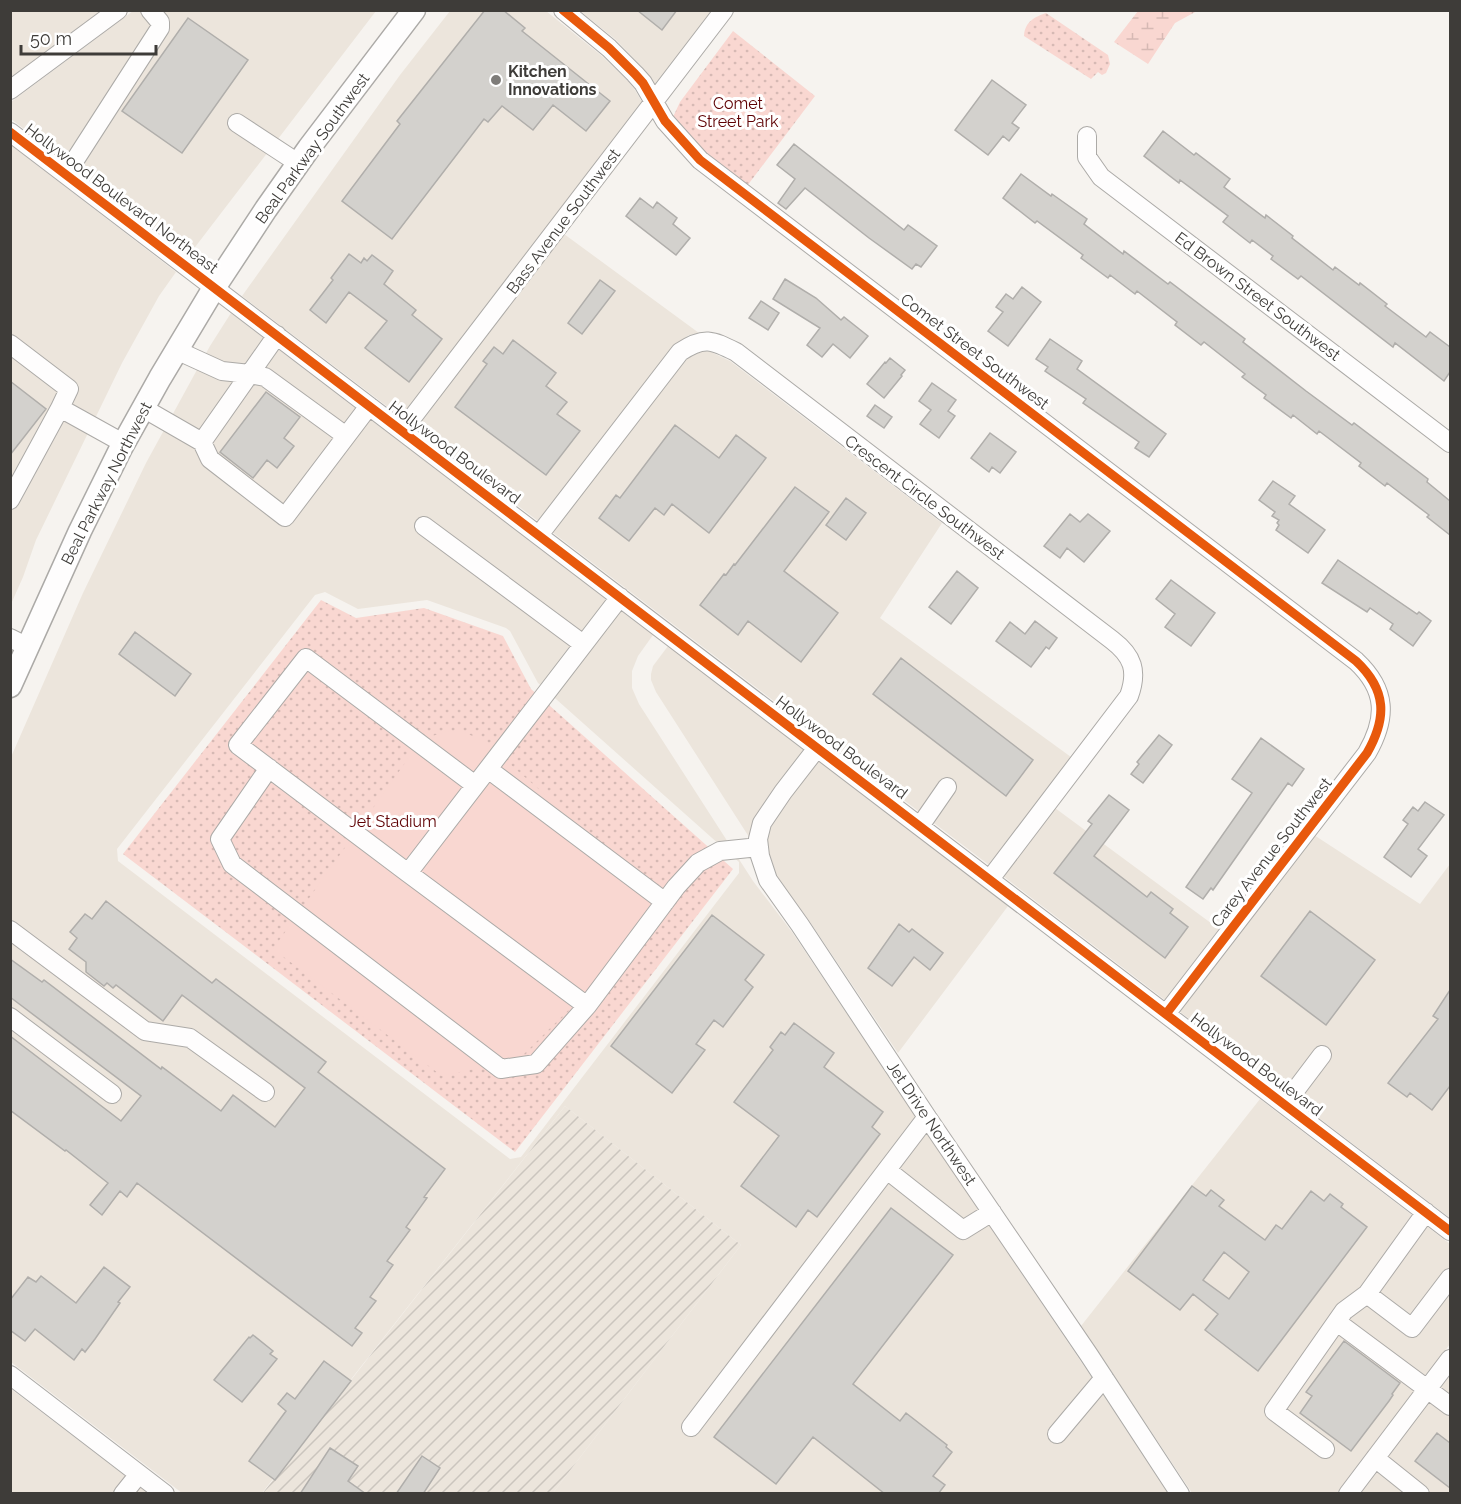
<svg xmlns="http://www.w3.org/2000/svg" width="1461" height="1504" font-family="Raleway,sans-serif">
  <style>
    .built { fill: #ece5dc; fill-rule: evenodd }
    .industrial { fill: url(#industrial-furrows) }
    .grass { fill: url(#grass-dots) }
    .wetland { fill: url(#wetland-marsh) }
    .pitch { fill: #f9d7d1 }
    .building { fill: #d3d1cd; stroke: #b0aeab; stroke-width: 1.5; fill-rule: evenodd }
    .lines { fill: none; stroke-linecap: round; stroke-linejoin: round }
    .minor-casing { stroke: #acaaa7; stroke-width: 20 }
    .major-casing { stroke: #acaaa7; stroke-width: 25 }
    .minor { stroke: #fefdfd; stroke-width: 18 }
    .major { stroke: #fefdfd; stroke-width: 22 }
    .cycleway-casing { stroke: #fff; stroke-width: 13 }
    .cycleway { stroke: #e8590c; stroke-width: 9 }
    .poi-dot { fill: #7e7c79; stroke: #fff; stroke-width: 2 }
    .labels { text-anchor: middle; stroke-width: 6; stroke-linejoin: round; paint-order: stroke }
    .poi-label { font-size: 16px; font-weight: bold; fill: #3e3c39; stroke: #fff; text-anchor: start }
    .park-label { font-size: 16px; fill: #5e0003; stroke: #fff }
    .street-label { font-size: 16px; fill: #3e3c39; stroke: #fff }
  </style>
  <defs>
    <pattern id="industrial-furrows" width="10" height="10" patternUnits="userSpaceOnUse" patternTransform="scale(1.5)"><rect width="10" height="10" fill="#ece5dc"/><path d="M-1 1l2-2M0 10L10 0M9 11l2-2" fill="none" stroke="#cbc5be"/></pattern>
    <pattern id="grass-dots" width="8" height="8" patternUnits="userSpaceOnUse" patternTransform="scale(1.5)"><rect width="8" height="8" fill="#f9d7d1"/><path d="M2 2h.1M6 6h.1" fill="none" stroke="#d6b9b4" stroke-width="1.8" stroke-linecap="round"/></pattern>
    <pattern id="wetland-marsh" width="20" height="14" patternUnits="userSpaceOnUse" patternTransform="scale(1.5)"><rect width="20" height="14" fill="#f9d7d1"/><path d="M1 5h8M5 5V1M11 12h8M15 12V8" fill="none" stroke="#d6b9b4"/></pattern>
  </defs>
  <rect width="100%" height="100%" fill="#f6f3ef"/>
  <!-- built -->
  <path class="built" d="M11 11H103L11 79Z
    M133 11H376L189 255 11 119V102Z
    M450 11H546L602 56 628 81 635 90 642 102 401 417 242 296 400 75Z
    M580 11H712L656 85 642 67 615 39Z
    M11 145 176 272 159 296 122 363 36 540 23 577 11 604Z
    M564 234 699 333 689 335 673 346 538 521 415 428Z
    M231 313 653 635 638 656 632 671V688L639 704 753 881 792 932 1096 1384 1168 1493H553L741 1245 565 1106 262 1493H182L11 1362V757L83 593 146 463 210 346ZM325 592 358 609 427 600 506 628 510 631 538 683 739 862V873L521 1157 510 1159 118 861 117 849 315 595Z
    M706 351 711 352 730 361 942 523 880 618 1071 757 989 865 552 532 686 359 693 354Z
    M668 646 1008 906 898 1053 808 919 769 868 656 692 651 680V674L653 666Z
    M1055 808 1219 929 1165 1000 1003 876Z
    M1314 835 1420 904 1450 864V1218L1179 1011Z
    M1260 1099 1450 1244V1344L1337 1493H1192L1081 1326Z
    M1450 1374V1493H1360Z
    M11 1389 148 1493H11Z"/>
  <!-- industrial -->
  <path class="industrial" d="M565 1106 741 1245 553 1493 262 1494Z"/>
  <!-- grass -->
  <path class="grass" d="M1046 13 1108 55 1110 64 1106 73 1102 75 1098 72 1091 79 1024 36C1025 21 1035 17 1046 13Z
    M733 31 815 96 747 186 703 151 673 117 680 102Z
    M321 600 356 618 424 608 503 636 531 689 733 869 515 1152 123 854Z"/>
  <!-- wetland -->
  <path class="wetland" d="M1138 11V10L1197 11 1175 23 1148 64 1114 42Z"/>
  <!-- pitch -->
  <path class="pitch" d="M449 731 466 733 483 741 674 906 519 1059 442 1076 273 949 422 739Z"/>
  <!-- building -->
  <path class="building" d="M485 10H503L525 28 522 31 610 101 586 131 553 105 533 130 502 106 488 122 484 119 392 239 342 201 400 124 397 121Z
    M637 10H677L662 30Z
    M188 18 248 60 182 153 122 111Z
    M992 80 1026 105 1012 123 1019 128 1009 141 1003 136 988 155 955 130Z
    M1163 131 1194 155 1196 153 1230 179 1224 187 1265 218 1266 215 1293 236 1292 238 1333 270 1335 267 1359 285 1360 283 1387 304 1385 306 1426 337 1430 332 1450 347V372L1444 381 1395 343 1393 347 1301 276 1298 279 1271 259 1273 256 1252 240 1250 243 1223 222 1228 216 1180 180 1179 183 1144 156Z
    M794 144 904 230 908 225 937 246 921 267 916 264 912 269 869 238 805 188 786 209 778 203 795 179 777 165Z
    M1021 174 1051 196 1052 194 1087 219 1084 224 1123 254 1124 251 1168 284 1170 282 1245 339 1243 342 1306 391 1352 425 1354 423 1428 479 1427 482 1450 501V535L1427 517 1429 515 1387 483 1385 486 1359 466 1361 463 1319 431 1317 434 1293 415 1291 418 1264 398 1266 395 1242 377 1245 374 1204 342 1201 345 1175 325 1177 322 1137 291 1135 294 1110 275 1108 278 1081 258 1083 255 1037 221 1035 223 1003 198Z
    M640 198 653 208 657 202 677 218 673 224 690 238 676 255 626 216Z
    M349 254 361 263 364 258 367 261 372 255 393 271 384 284 416 310 412 315 442 339 409 382 365 348 387 321 349 292 326 323 310 310 333 280 331 278Z
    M785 279 816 298 841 320 844 317 868 336 850 358 833 344 822 357 807 345 820 328 773 299Z
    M600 280 615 291 582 334 568 323Z
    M1022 287 1041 302 1008 346 988 331 1003 312 996 307 1006 294 1013 299Z
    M761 301 779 313 768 330 749 318Z
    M1050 339 1082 361 1077 369 1166 434 1149 457 1135 448 1139 442 1083 403 1086 399 1045 371 1048 367 1036 359Z
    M513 340 556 373 546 386 567 402 557 414 580 431 546 475 455 407 487 364 483 361 494 347 503 354Z
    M890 358 905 370 901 375 902 376 884 398 867 384 885 362 886 363Z
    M10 381 46 409 10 455Z
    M932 383 956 400 948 411 955 416 939 438 920 424 931 410 919 401Z
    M266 392 300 417 284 438 294 446 277 468 267 460 253 478 220 452Z
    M875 405 892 417 884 428 867 416Z
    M675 425 719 458 736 435 766 458 709 533 672 504 664 515 655 508 629 541 599 518 616 495 620 498Z
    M990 433 1016 452 1000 473 992 467 989 472 971 458Z
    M1273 481 1295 496 1289 504 1325 530 1308 553 1276 530 1279 525 1277 523 1279 520 1272 516 1275 512 1259 500Z
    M795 487 829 512 784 571 838 613 801 662 748 621 738 635 700 605 724 574 726 575 734 564 735 565Z
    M846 498 866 513 846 540 826 525Z
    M1070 514 1080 522 1088 514 1110 531 1084 562 1067 548 1060 558 1044 546Z
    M1338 560 1417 614 1419 612 1431 621 1413 646 1390 629 1393 624 1370 608 1367 612 1322 583Z
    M957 571 978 588 951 624 929 607Z
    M1171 580 1215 613 1191 646 1165 627 1175 614 1156 599Z
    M1035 621 1057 638 1049 649 1046 647 1031 667 996 641 1010 622 1025 634Z
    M135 632 191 674 175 696 119 654Z
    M901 658 1033 760 1006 796 873 694Z
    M1159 735 1172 745 1143 783 1131 774 1139 764 1137 762Z
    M1261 738 1304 769 1292 786 1288 783 1213 890 1211 888 1203 899 1186 887 1252 793 1232 779Z
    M1109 795 1129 810 1094 856 1147 897 1151 892 1173 909 1170 913 1188 927 1165 958 1054 873 1092 824 1088 821Z
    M1425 802 1444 815 1418 849 1427 856 1411 877 1384 857 1408 824 1403 820 1413 807 1418 811Z
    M106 901 212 983 216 979 326 1062 318 1072 445 1169 424 1197 427 1198 406 1227 410 1230 387 1261 393 1265 370 1297 376 1301 355 1328 362 1333 352 1346 137 1183 127 1197 120 1191 102 1215 90 1205 108 1183 66 1150 65 1151 10 1110V1036L121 1121 141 1096 10 997V959L42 982 44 980 161 1069 162 1067 221 1111 233 1095 275 1127 305 1088 182 995 163 1021 116 985 113 988 107 983 104 986 86 972V962L69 949 77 938 70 932 85 914 92 919Z
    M1310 911 1375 960 1326 1025 1261 976Z
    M712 915 764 955 745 980 753 987 723 1027 714 1020 696 1044 705 1050 672 1093 611 1046Z
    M899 924 909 932 912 929 943 953 930 970 914 957 892 986 868 968Z
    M1450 990V1086L1432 1110 1410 1093 1407 1097 1388 1083 1438 1019 1433 1016Z
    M794 1023 834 1053 824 1067 883 1112 872 1127 880 1134 817 1217 808 1210 796 1227 741 1186 779 1136 734 1102 773 1050 770 1047 781 1032 785 1035Z
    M1192 1186 1206 1196 1211 1190 1224 1200 1219 1206 1265 1240 1276 1225 1282 1229 1311 1191 1324 1201 1330 1194 1343 1204 1341 1207 1367 1227 1258 1371 1205 1330 1218 1314 1193 1294 1180 1310 1128 1271ZM1224 1252 1249 1272 1229 1299 1203 1280Z
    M891 1208 953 1255 853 1384 900 1421 906 1413 947 1445 946 1447 952 1452 933 1476 945 1485 938 1494H885L813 1437 776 1484 714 1437Z
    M104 1267 130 1287 118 1302 120 1303 95 1339 85 1352 82 1349 74 1360 35 1329 25 1341 10 1330V1300L28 1277 36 1282 41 1276 76 1303Z
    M253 1335 273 1351 270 1354 277 1359 242 1402 214 1380 249 1337 250 1338Z
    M1344 1341 1400 1383 1392 1394 1393 1395 1389 1401 1351 1451 1300 1413 1312 1396 1306 1392Z
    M324 1361 351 1381 275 1480 249 1461 286 1411 278 1404 287 1393 295 1399Z
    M1437 1433 1450 1443V1488L1415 1461Z
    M330 1448 358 1466 348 1481 366 1494H300Z
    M422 1456 440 1468 423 1494H396Z"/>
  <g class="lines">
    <defs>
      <path id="minor" d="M563 10 609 48 635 74 643 83 665 121 700 160 1356 661C1387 690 1387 718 1367 753L1166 1014
        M10 90 118 10
        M237 123 298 163
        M10 132 1450 1231
        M1087 136V157L1101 177 1450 443
        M66 174 160 28V22L150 10
        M10 344 69 389 60 408 123 443
        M176 350 222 371 250 374 265 377 346 436
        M143 408 202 442 277 335
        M402 431 724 10
        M202 442 210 459 285 517 369 406
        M10 500 60 408
        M424 526 583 644
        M539 535 680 352C704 336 712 340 736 352L1112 640C1133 656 1138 671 1129 696L990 879
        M10 638 28 647
        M817 748 783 792 762 823 758 839 760 856 768 880 800 925 927 1117 1089 1355 1180 1494
        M269 768 220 839 232 864 501 1069 536 1064 587 1006
        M488 769 665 902
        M475 785 306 658 238 745 408 873 620 597
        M920 826 947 787
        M408 873 587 1006 676 887 698 863 720 851 759 847
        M10 930 145 1031 190 1038 265 1092
        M10 1017 112 1094
        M1285 1104 1322 1055
        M887 1170 963 1230 992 1212
        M1426 1212 1367 1294 1412 1328 1450 1278
        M1337 1322 1450 1406
        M10 1375 165 1494
        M691 1427 927 1117
        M1057 1434 1104 1378
        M1325 1449 1274 1411 1344 1311 1367 1294
        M1375 1458 1420 1494
        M123 1494 139 1474
        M1348 1494 1450 1359"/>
      <path id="major" d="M10 686 80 531 121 448 160 378 214 288 266 209 309 148 414 10"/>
    </defs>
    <!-- minor casing -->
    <use href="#minor" class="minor-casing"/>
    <!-- major casing -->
    <use href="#major" class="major-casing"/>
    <!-- minor -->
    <use href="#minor" class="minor"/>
    <!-- major -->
    <use href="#major" class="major"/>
    <defs>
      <path id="cycleway" d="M563 10 609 48 635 74 643 83 665 121 700 160 1356 661C1387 690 1387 718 1367 753L1166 1014
        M10 132 1450 1231"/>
    </defs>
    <!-- cycleway casing -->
    <use href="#cycleway" class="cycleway-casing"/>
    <!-- cycleway -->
    <use href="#cycleway" class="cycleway"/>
  </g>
  <!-- markers -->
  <circle class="poi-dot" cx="496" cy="80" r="6"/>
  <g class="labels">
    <!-- poi labels -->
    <g class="poi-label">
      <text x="508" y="77">Kitchen<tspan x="508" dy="18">Innovations</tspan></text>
    </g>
    <!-- park labels -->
    <g class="park-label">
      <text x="738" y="109">Comet<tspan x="738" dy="18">Street Park</tspan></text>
      <text x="393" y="827">Jet Stadium</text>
    </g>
    <!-- street labels -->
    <g class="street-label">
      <text transform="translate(312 148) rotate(-54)" y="6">Beal Parkway Southwest</text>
      <text transform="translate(122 198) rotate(37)" y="6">Hollywood Boulevard Northeast</text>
      <text transform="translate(563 221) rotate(-53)" y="6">Bass Avenue Southwest</text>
      <text transform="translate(1258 296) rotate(37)" y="6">Ed Brown Street Southwest</text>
      <text transform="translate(975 351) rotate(37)" y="6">Comet Street Southwest</text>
      <text transform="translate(455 452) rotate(37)" y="6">Hollywood Boulevard</text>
      <text transform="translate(106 483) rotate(-63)" y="6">Beal Parkway Northwest</text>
      <text transform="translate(925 497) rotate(37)" y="6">Crescent Circle Southwest</text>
      <text transform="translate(842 747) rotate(37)" y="6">Hollywood Boulevard</text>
      <text transform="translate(1271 852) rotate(-52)" y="6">Carey Avenue Southwest</text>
      <text transform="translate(1257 1064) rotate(37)" y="6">Hollywood Boulevard</text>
      <text transform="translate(932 1123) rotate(56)" y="6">Jet Drive Northwest</text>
    </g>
  </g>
  <!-- border -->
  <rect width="1461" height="1504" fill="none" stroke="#3e3c39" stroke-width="24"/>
  <!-- scale -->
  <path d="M21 45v9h135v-9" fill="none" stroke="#3e3c39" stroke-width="3"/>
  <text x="30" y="45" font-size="18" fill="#3e3c39" stroke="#ffffff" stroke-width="4.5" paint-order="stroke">50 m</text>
</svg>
